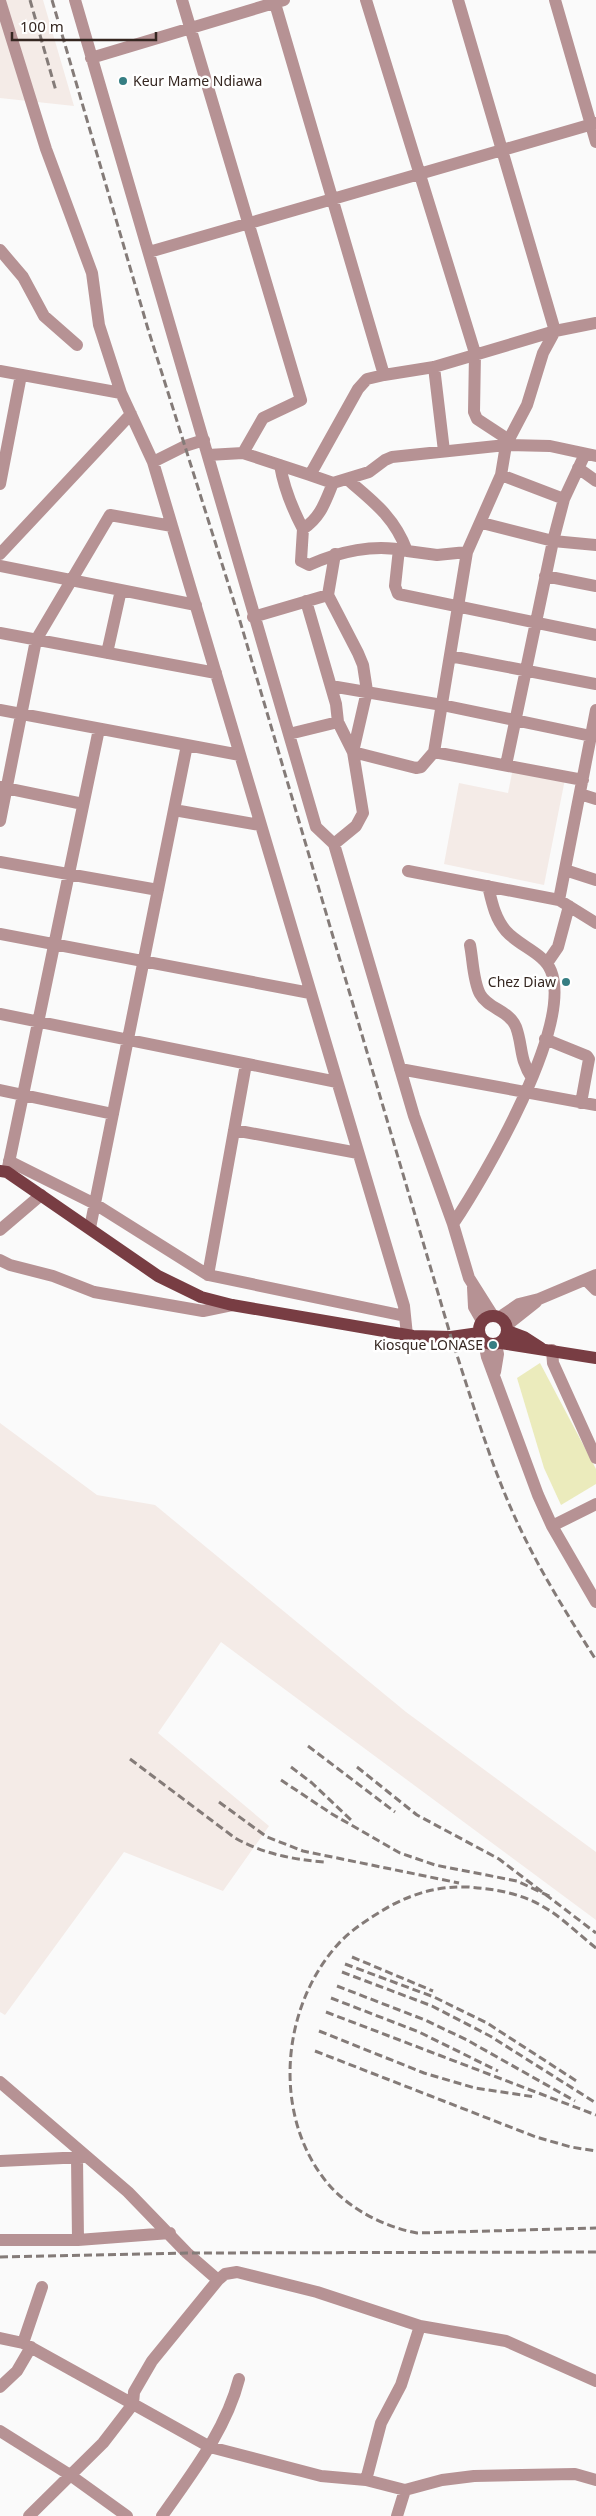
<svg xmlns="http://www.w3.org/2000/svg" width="596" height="2516" font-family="'Noto Sans',sans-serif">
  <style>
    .built { fill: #f4ebe7 }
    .green { fill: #ebebbc }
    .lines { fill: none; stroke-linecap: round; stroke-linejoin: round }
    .minor { stroke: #b69294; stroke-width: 12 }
    .major { stroke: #783d43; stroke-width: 12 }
    .rail { stroke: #847b78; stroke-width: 3; stroke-dasharray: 8 4; stroke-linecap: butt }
    .poi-dot { fill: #367e83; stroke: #fff; stroke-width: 2 }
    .labels { text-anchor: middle; stroke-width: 5; stroke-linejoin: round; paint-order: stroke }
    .poi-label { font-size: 14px; fill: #352721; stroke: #fff; text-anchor: end }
  </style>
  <rect width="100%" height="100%" fill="#fafafa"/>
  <!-- built -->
  <path class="built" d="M0 0H43L74 106 0 98Z
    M514 763 566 774 544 885 444 864 459 783 508 793Z
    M0 1423 97 1495 155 1505 406 1712 596 1852V1920L221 1642 158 1733 269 1826 223 1891 124 1852 5 2015 0 2012Z"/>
  <!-- green -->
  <path class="green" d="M540 1363 596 1469V1484L561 1505 544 1468 517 1378Z"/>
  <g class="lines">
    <!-- minor -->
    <path class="minor" d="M75 0 316 827 334 844 414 1116 453 1224 469 1278 493 1316
      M182 0 301 400 263 418 243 453
      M274 0 384 375
      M366 0 475 353 474 412 477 419 509 440
      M555 0 596 142
      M0 1 46 149 92 273 99 325 121 393 153 462 404 1306 407 1335
      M91 58 284 0
      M0 250 23 277 44 316 77 345
      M149 252 596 123
      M596 323 555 331 434 367 384 375 367 379 358 389 310 475 333 483 369 472 385 460 392 457 506 445 550 446 596 456
      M434 367 444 451
      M0 371 121 393
      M208 455 243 453 310 475
      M153 462 185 446 204 440
      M280 465C284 489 292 508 303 529
      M578 468 596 481
      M501 475 564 499
      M333 483C325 502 321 517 303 529L301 561 309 565C338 552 375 543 407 551 395 518 374 502 348 480
      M0 484 21 375
      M482 523 553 541 596 545
      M399 549 395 586 398 594 596 635
      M407 551 437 555 467 552
      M0 554 131 414
      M0 566 196 605
      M545 576 596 586
      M253 617 328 595
      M0 633 216 673
      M107 653 121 590
      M450 656 596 684
      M331 686 442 705 591 736
      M0 710 240 755
      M338 722 353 752 416 768 421 767 434 752 467 552 501 475 506 445 527 405 543 353 555 331 458 0
      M289 734 338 722 336 704 306 601
      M434 752 583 780
      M506 765 553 541 564 499 585 454
      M0 787 83 804
      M580 794 596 799
      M174 810 260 825
      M0 821 36 640 110 515 172 526
      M334 844 356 826 363 813 353 752 367 691 363 665 358 653 328 595 335 554
      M0 862 158 890
      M565 870 596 880
      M408 871 559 900 596 923
      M559 900 596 710
      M0 934 310 993
      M470 945C473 960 473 981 480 994 488 1009 509 1010 516 1027 523 1046 519 1059 532 1078
      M547 963 558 947 569 906
      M0 1014 337 1082
      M545 1039 587 1056 589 1059 581 1103
      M400 1069 596 1105
      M0 1090 113 1114
      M234 1130 358 1153
      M9 1161 95 1204 208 1275 405 1316
      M7 1172 99 729
      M453 1224C485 1176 573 1026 551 971 544 953 519 946 506 931 495 918 492 903 488 886
      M90 1228 187 745
      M0 1230 41 1195
      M0 1260 10 1265 53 1276 94 1292 203 1311 232 1305
      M208 1275 246 1064
      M586 1280 596 1290
      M473 1287 474 1307 482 1321
      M500 1317 519 1304 539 1299 596 1275
      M507 1325 536 1302
      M484 1342 487 1357 538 1495 552 1526 596 1602
      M552 1350 553 1363 596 1458
      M495 1372 498 1354 496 1345
      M552 1526 596 1504
      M0 2082 128 2192 187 2253 218 2280
      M77 2158 78 2240
      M0 2161 84 2157
      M0 2240H78L170 2233
      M0 2338 23 2343 133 2404 134 2392 152 2361 218 2280 225 2274 237 2272 317 2292 420 2326 506 2341 596 2381
      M23 2343 42 2287
      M0 2387 17 2371 31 2347
      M0 2431 70 2475 127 2516
      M366 2480 381 2423 401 2385 420 2326
      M29 2516 103 2443 133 2404 210 2447 321 2476 366 2480 405 2490 442 2480 474 2476 575 2474 596 2480
      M162 2516C192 2473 226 2430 239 2379
      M397 2516 405 2490"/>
    <!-- major -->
    <path class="major" d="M0 1171 7 1172 158 1276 201 1297 232 1305 413 1336 451 1337 479 1333
      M479 1330a14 14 0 1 1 28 0a14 14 0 1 1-28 0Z
      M508 1331 524 1337 541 1348
      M501 1343 596 1358"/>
    <!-- rail -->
    <path class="rail" d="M30 0 56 91
      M52 0 148 329 240 621 451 1337C472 1400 490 1464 518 1524 540 1571 568 1616 596 1660
      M308 1746 395 1812
      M130 1759 235 1838C264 1854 291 1859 324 1862
      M291 1767 312 1783 351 1820
      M357 1767 417 1815 499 1859 596 1933
      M281 1780 332 1814 400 1853 435 1865 517 1881 551 1897
      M219 1802 267 1837 303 1851 459 1883
      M596 1948C578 1934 562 1917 542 1906 520 1893 494 1889 469 1887 439 1886 417 1892 390 1906 373 1916 355 1927 341 1941 280 2005 271 2117 329 2185 351 2210 385 2227 417 2233L596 2228
      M352 1957 433 1991
      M345 1964 434 1997 487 2023 578 2082
      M342 1972 432 2006 490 2036 596 2103
      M337 1986 425 2020 467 2040 575 2101
      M331 1998 419 2032 498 2071
      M326 2012 596 2115
      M319 2031 424 2073 475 2088 535 2097
      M315 2051 536 2137 571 2147 596 2151
      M0 2257 187 2253 596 2252"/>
  </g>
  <!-- markers -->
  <g class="poi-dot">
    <circle cx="123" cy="81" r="5"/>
    <circle cx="566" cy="982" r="5"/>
    <circle cx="493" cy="1345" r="5"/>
  </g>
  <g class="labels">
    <!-- poi labels -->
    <g class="poi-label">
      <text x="133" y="86" text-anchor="start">Keur Mame Ndiawa</text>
      <text x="556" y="987">Chez Diaw</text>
      <text x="483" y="1350">Kiosque LONASE</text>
    </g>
  </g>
  <!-- scale -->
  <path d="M12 32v8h144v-8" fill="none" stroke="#352721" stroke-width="2.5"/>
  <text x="20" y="32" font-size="15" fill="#352721" stroke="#ffffff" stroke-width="4" paint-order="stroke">100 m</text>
</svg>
